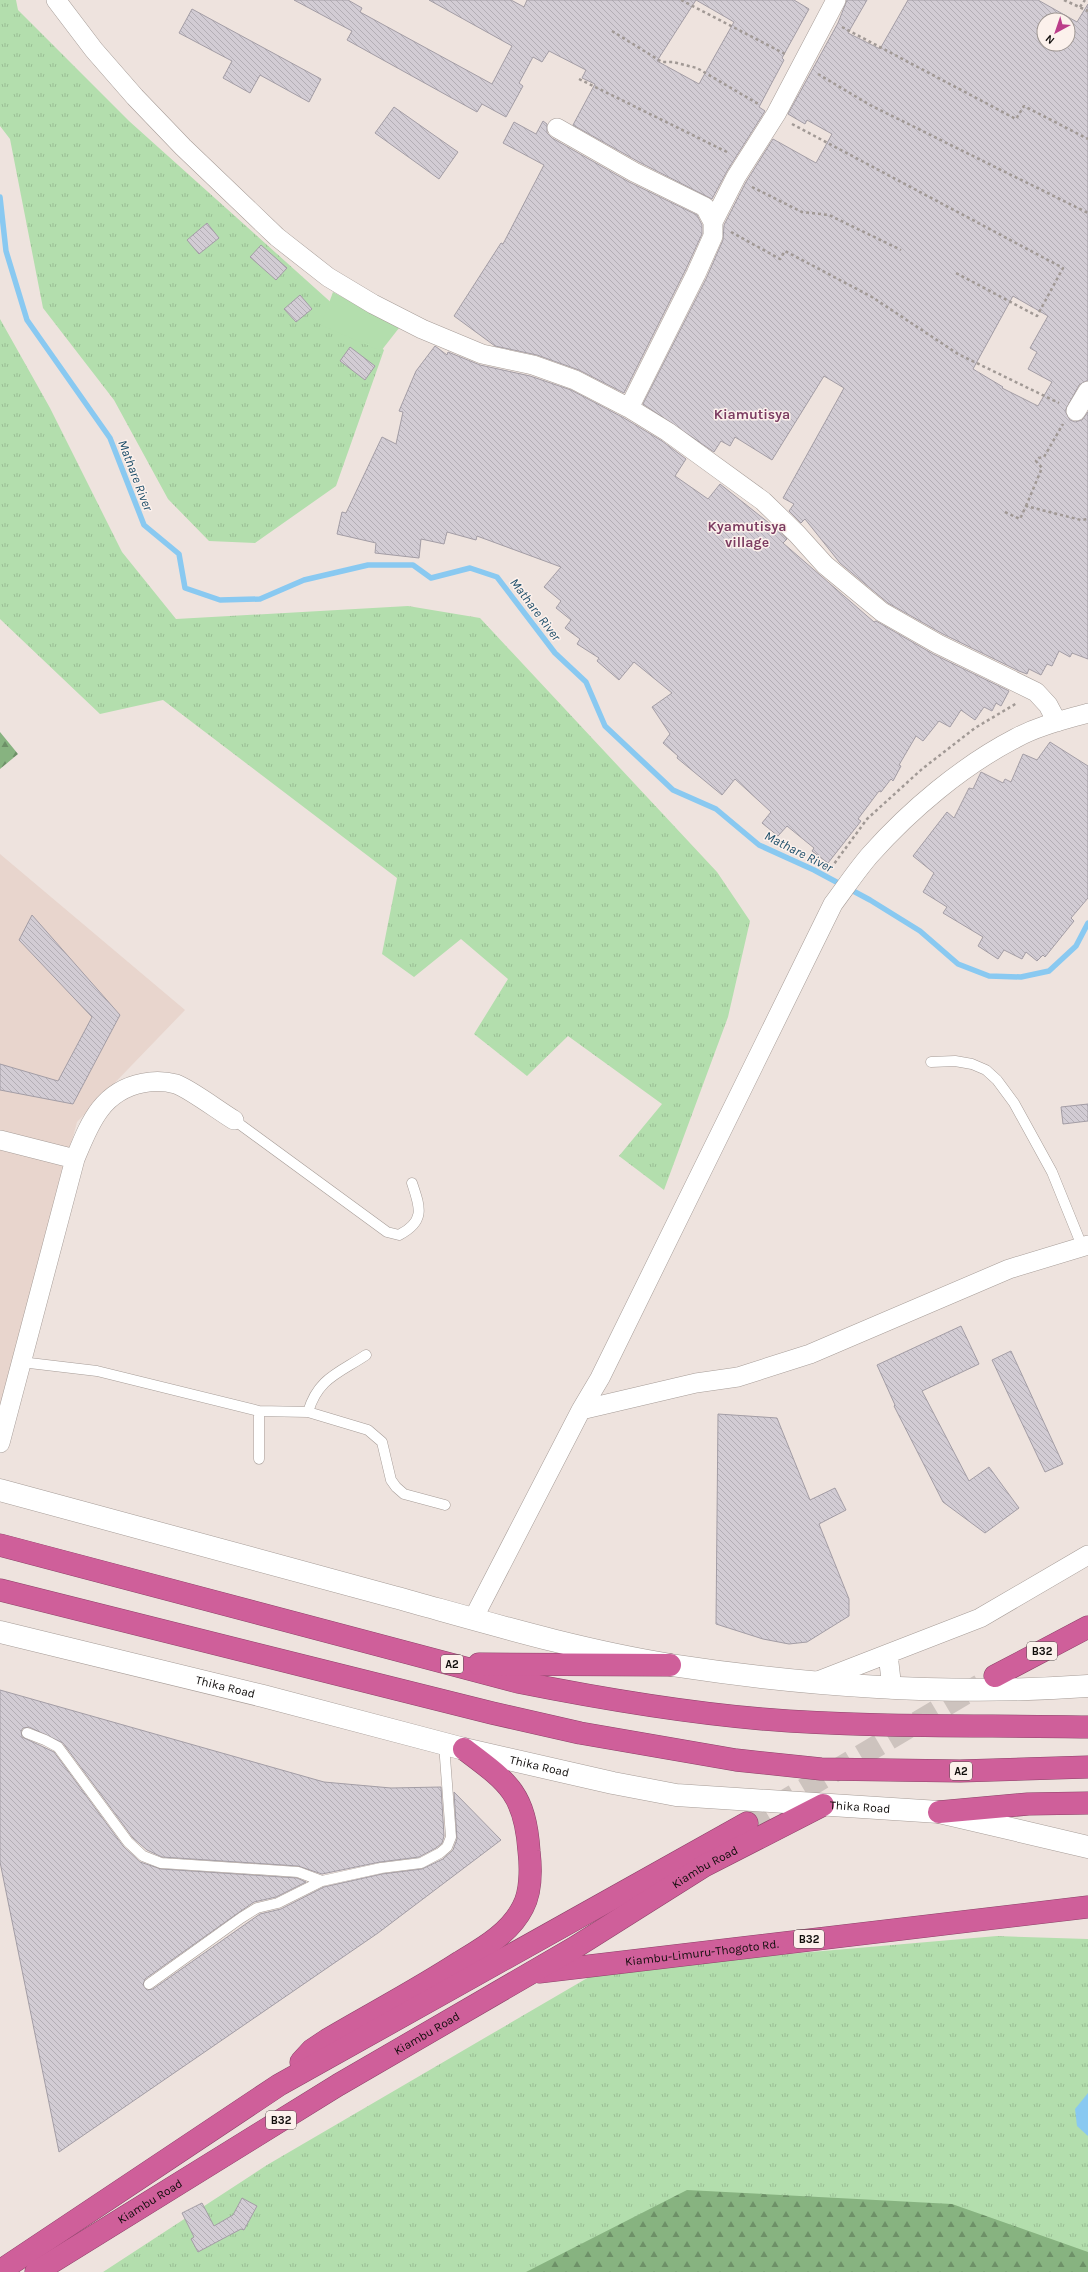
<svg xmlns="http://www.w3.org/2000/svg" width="1088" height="2272" font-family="Karla,sans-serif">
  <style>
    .built { fill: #e8d5cd }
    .grass { fill: url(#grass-tufts) }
    .forest { fill: url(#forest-firs) }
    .park { fill: #b3dead }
    .water { fill: #89c9f1 }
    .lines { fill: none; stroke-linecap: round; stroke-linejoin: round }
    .stream { stroke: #89c9f1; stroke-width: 5.5 }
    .building { fill: url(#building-back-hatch); stroke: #a39da5; fill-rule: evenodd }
    .highway-tunnel { stroke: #cdc3be; stroke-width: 22; stroke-dasharray: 22 11; stroke-linecap: butt }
    .lane-casing { stroke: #a69c97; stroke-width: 11 }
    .street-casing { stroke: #a69c97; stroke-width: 20 }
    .secondary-casing { stroke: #a69c97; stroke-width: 23 }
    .highway-casing { stroke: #8c4268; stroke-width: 23 }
    .path { stroke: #a19995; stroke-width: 2.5; stroke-dasharray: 3 3; stroke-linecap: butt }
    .lane { stroke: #fff; stroke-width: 10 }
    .street { stroke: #fff; stroke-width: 19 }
    .secondary { stroke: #fff; stroke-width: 22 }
    .highway { stroke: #cf5f9a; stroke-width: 22 }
    .labels { text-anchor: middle; stroke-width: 3; stroke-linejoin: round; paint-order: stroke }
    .shield { fill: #fcf1ec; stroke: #57514e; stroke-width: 1 }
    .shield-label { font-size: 11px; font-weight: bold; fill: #100d0b }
    .street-label { font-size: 12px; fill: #100d0b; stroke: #fcf1ec }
    .water-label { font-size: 13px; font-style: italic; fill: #1c4d69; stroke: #fcf1ec }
    .quarter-label { font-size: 14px; font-weight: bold; fill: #7c3c61; stroke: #fcf1ec }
  </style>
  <defs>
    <pattern id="grass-tufts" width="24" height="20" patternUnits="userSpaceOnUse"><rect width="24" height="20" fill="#b3dead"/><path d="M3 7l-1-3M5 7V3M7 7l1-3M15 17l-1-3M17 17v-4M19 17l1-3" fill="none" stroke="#99bd94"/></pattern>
    <pattern id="forest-firs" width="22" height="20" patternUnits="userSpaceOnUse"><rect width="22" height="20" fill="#87b380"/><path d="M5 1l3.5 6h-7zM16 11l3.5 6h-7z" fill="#6d9067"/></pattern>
    <pattern id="building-back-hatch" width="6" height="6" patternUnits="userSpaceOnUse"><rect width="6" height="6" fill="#d2ccd4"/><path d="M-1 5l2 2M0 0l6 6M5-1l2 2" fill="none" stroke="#b3aeb5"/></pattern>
  </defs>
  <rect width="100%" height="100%" fill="#eee3de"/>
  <!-- built -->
  <path class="built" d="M0 854 185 1010 77 1122 0 1411Z"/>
  <!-- grass -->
  <path class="grass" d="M0 0H16L18 10 129 121 384 350 336 486 255 543 209 541 168 499 114 400 43 308 10 139 0 126Z
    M0 319 50 408 122 552 176 619 408 606 480 618 717 872 750 921 728 1017 664 1190 619 1156 662 1104 568 1036 527 1076 474 1034 508 979 461 939 414 977 382 954 397 878 163 700 100 714 0 619Z
    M997 1936 1088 1939V2272H103L267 2165 601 1970Z"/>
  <!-- forest -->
  <path class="forest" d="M0 732 18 754 0 769Z
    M687 2190 952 2204 1088 2252V2272H526Z"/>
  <!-- park -->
  <path class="park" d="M333 292 399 328 381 351 321 325Z"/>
  <!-- water -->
  <path class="water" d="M1088 2093V2136L1077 2126 1075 2109Z"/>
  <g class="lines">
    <!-- stream -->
    <path class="stream" d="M0 197 6 251 27 320 110 438 144 525 179 554 185 588 220 600 260 599 304 580 368 565H413L431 578 470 568 497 577 555 653 586 682 605 726 673 790 716 809 759 845 814 870 870 900 920 931 958 964 989 976 1021 977 1049 971 1076 946 1088 923"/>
  </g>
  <!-- building -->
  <path class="building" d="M294 0H348L362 8 360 12 492 84 512 46 429 0H511L524 7 527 0H696L657 61 699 84 734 22 696 0H794L809 9 782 58 784 60 759 107 765 111 727 171 712 199 639 162 573 125 595 84 582 78 586 70 549 51 542 62 533 57 519 83 523 86 506 117 482 104 477 112 347 40 352 31Z
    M847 0H867L848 33 880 49 908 0H1038L1077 22 1088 4V380L1079 385 1065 411 1070 420 1075 422 1082 420 1088 412V659L1072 653 1070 657 1059 651 1052 666 1047 664 1041 675 1029 669 1027 674 1019 671 943 634 888 603 840 563 805 519 801 523 789 511 794 504 783 498 844 388 824 376 772 460 735 437 730 446 721 441 714 452 643 404 706 279 723 240 724 225 746 182 773 139 816 163 832 134 807 120 805 124 788 114 838 23ZM1044 20H1068V44H1044ZM1013 296 1048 316 1030 348 1037 352 1028 369 1052 382 1038 406 1002 388 1003 387 973 369Z
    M192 9 321 79 309 102 260 75 250 93 223 78 232 61 179 33Z
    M394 107 458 152 439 179 375 133Z
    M543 121 547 124V133L552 138 629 182 697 215 702 225V234L686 269 624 393 579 370 537 355 495 346 454 316 501 243 503 244 544 165 503 143 514 122 536 134Z
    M207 223 219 238 199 254 187 240Z
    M261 245 287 268 276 280 250 257Z
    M300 295 312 309 296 322 284 309Z
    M435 346 447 355 448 352 480 365 530 376 571 390 624 418 662 441 686 459 675 476 708 499 720 484 774 527 787 539 783 543 874 622 876 621 933 654 1009 691 1001 706 996 703 992 711 984 707 975 720 961 710 950 727 939 721 923 741 916 736 899 765 901 766 893 781 891 779 881 792 879 791 858 819 861 821 828 863 812 851 814 848 787 826 778 836 762 823 771 812 735 779 722 795 677 758 678 756 663 743 670 734 652 707 672 693 634 662 619 680 597 661 599 658 577 644 580 639 565 628 571 620 556 608 561 601 544 587 561 567 477 536 476 540 447 532 444 544 421 539 419 558 375 553 376 543 337 534 342 512 346 513 382 437 396 444 403 412 399 411 416 371Z
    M350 347 375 366 365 380 340 361Z
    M1050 742 1088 766V898L1071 918 1074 921 1045 957 1043 955 1037 961 1026 952 1022 959 1004 950 998 959 978 946 983 937 943 913 947 907 923 892 934 873 913 856 947 812 954 818 969 788 973 789 981 772 1003 783 1005 779 1011 782 1023 754 1037 760Z
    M32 915 120 1015 73 1104 0 1090V1064L58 1081 92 1017 19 940Z
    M1088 1104V1121L1063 1124 1061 1107Z
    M961 1326 979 1364 922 1391 969 1481 989 1467 1019 1508 985 1533 943 1502 894 1406 895 1405 877 1365Z
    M1011 1351 1063 1464 1045 1472 992 1360Z
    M718 1414 777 1418 810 1500 835 1488 846 1510 819 1524 849 1599V1616L807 1642 789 1644 763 1639 716 1624Z
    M0 1690 324 1782 391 1788 441 1787 444 1836 442 1843 436 1848 419 1857 380 1862 322 1874 298 1866 162 1857 147 1850 133 1838 63 1743 29 1727 23 1728 21 1731 22 1737 54 1752 123 1846 140 1862 161 1869 297 1878 306 1882 276 1897 254 1902 238 1913 145 1979 143 1985 147 1990 153 1989 260 1914 281 1909 324 1887 382 1874 422 1869 443 1859 453 1850 457 1839 454 1792 501 1840 378 1933 59 2152 0 1862Z
    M242 2198 257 2206 244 2230 241 2229 198 2252 191 2239 194 2237 182 2213 202 2203 214 2226 233 2215Z"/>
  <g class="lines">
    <!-- highway-tunnel -->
    <path class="highway-tunnel" d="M747 1823 980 1685"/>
    <defs>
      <path id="lane" d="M931 1062 955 1061 972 1064 986 1070 997 1080 1014 1103 1052 1172 1082 1246
        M234 1120 387 1232 399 1235C426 1221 420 1207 412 1183
        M21 1362 97 1371 259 1411 308 1412 368 1430 382 1442 391 1480 396 1487 404 1494 445 1505
        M259 1411V1459
        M308 1412C318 1378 339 1373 366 1355
        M27 1733 45 1740 58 1747 128 1842 143 1856 161 1863 298 1872 322 1881
        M149 1984 241 1918 257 1908 278 1903 322 1881 381 1868 421 1863 440 1853 447 1847 451 1837 444 1744"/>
      <path id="street" d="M56 0 94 50 135 97 183 147 277 237 328 277 373 304 422 329 482 354 533 365 575 380 629 408 668 432 763 501 797 534 825 565 882 612 938 644 1036 692 1048 705 1057 722
        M557 128 634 172 705 207 713 222V236L696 274 629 408
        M713 222 736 177 776 114 836 0
        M1076 411 1088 391
        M0 1140 75 1159
        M581 1410 696 1383 738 1377 810 1354 1009 1269 1088 1245
        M0 1443 75 1159C89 1125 101 1091 143 1083 153 1081 165 1081 176 1084 190 1089 219 1111 234 1120
        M473 1619 581 1410 600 1378 833 904C845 888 857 870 870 855 910 810 962 766 1016 738 1038 726 1064 720 1088 713
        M888 1654 892 1689
        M815 1682 980 1618 1088 1555"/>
      <g id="secondary">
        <path d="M0 1490C131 1526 262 1562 394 1597 485 1622 577 1650 671 1665 809 1686 948 1696 1088 1686"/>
        <path id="s1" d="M0 1632 263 1696 464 1749 613 1783 676 1795 939 1812 1088 1847"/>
      </g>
      <g id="highway">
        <path d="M0 1545 518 1682C598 1698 680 1712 762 1719 870 1728 980 1725 1088 1727"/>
        <path d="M0 1590 492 1713 580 1733 736 1760 821 1769 960 1771 1088 1767"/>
        <path d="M479 1664 670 1665"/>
        <path d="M995 1676 1088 1627"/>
        <path d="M939 1812 1028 1804 1088 1803"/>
        <path id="s2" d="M539 1972 1088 1907"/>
        <path d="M301 2062 312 2050 327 2040C371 2014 417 1990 460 1962 483 1948 510 1933 523 1907 531 1892 531 1868 529 1851 525 1793 508 1782 464 1749"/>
        <path d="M0 2271 279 2085 747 1823"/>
        <path id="s3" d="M36 2272 338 2085 574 1948 704 1866 823 1805"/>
      </g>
    </defs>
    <!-- lane casing -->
    <use href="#lane" class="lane-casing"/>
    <!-- street casing -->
    <use href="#street" class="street-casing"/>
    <!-- secondary casing -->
    <use href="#secondary" class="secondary-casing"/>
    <!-- highway casing -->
    <use href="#highway" class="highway-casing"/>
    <!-- path -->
    <path class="path" d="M681 0 787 55
      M1064 0 1088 11
      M1080 7 1085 0
      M842 27 1016 119 1024 106 1088 139
      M612 31 662 62H673L697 68 760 105
      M818 74 870 105 1088 213
      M579 79 729 153
      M792 124 1063 268 1037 316 956 273
      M752 187 802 212 829 215 901 250
      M731 232 780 259 785 251 872 297 958 354 1059 403
      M1026 506 1042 468 1036 461 1039 458 1044 457 1063 424
      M1005 512 1020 519 1026 506 1081 520 1088 519
      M831 868 867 819 922 769 975 728 1017 703"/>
    <!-- lane -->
    <use href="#lane" class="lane"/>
    <!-- street -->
    <use href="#street" class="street"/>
    <!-- secondary -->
    <use href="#secondary" class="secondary"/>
    <!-- highway -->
    <use href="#highway" class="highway"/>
  </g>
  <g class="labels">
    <!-- shield labels -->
    <g class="shield">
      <rect x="1027" y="1642" width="30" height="18" rx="3"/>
      <rect x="441" y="1655" width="22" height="18" rx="3"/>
      <rect x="950" y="1762" width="22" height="18" rx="3"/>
      <rect x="794" y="1930" width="30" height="18" rx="3"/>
      <rect x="266" y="2111" width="30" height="18" rx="3"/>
    </g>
    <g class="shield-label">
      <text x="1042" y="1655">B32</text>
      <text x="452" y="1668">A2</text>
      <text x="961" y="1775">A2</text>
      <text x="809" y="1943">B32</text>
      <text x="281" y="2124">B32</text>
    </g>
    <!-- street labels -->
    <g class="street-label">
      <text dy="4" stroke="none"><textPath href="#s1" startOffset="232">Thika Road</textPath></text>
      <text dy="4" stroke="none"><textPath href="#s1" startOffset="556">Thika Road</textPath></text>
      <text dy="4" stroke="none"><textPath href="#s1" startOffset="880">Thika Road</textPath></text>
      <text dy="4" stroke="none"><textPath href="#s3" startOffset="782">Kiambu Road</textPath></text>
      <text dy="4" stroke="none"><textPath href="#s2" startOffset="164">Kiambu-Limuru-Thogoto Rd.</textPath></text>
      <text dy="4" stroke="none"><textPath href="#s3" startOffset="458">Kiambu Road</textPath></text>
      <text dy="4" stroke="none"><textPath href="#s3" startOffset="134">Kiambu Road</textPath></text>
    </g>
    <!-- water labels -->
    <g class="water-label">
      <text transform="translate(136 475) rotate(69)" y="5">Mathare River</text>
      <text transform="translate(536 609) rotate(53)" y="5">Mathare River</text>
      <text transform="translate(799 851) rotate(27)" y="5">Mathare River</text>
    </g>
    <!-- quarter labels -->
    <g class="quarter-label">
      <text x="752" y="419">Kiamutisya</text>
      <text x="747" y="531">Kyamutisya<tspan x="747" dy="16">village</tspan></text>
    </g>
  </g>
  <!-- north arrow -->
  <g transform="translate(1056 32) rotate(220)"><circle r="19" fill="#fcf1ec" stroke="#9e9692"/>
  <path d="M0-3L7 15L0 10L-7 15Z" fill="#bb3d8a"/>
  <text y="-6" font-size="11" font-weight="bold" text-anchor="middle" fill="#100d0b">N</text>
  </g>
</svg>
